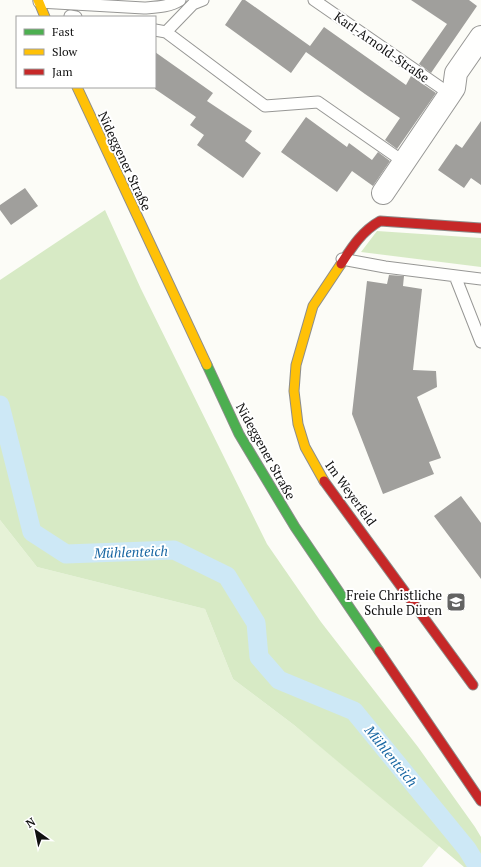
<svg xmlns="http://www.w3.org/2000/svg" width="481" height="867" font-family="'PT Serif',serif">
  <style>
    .green { fill: #e6f2d7 }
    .forest { fill: #d7eac5 }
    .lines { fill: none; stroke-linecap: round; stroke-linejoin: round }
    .canal { stroke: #cde8f6; stroke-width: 19 }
    .building { fill: #a09f9c }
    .lane-casing { stroke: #979795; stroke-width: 13 }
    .street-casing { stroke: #979795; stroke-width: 24 }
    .fast-casing { stroke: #8d8d8b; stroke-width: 11 }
    .slow-casing { stroke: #8d8d8b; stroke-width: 11 }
    .jam-casing { stroke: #8d8d8b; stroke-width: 11 }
    .lane { stroke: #fffffe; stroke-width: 11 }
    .street { stroke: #fffffe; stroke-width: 22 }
    .fast { stroke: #4caf50; stroke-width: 9 }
    .slow { stroke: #ffc107; stroke-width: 9 }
    .jam { stroke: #c62828; stroke-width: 9 }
    .labels { text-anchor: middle; stroke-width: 4; stroke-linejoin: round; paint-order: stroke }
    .street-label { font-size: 13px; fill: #111; stroke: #fff }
    .poi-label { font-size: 13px; fill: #111; stroke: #fff; text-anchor: end }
    .water-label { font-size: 14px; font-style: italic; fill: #1967a3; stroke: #fff }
  </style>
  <rect width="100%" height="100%" fill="#fcfcf7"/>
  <!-- green -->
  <path class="green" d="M0 520 37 567 205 609 233 679 294 725 440 845 422 867H0Z"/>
  <!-- forest -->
  <path class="forest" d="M105 210 141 289 267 544 321 622 418 747 475 827 481 837V867H464L294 725 233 679 205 609 37 567 0 520V280Z
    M377 231 481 238V267L361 252Z"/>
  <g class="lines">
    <!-- canal -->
    <path class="canal" d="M0 405 32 532 66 554 174 550 227 576 256 623 259 657 279 680 354 711 467 849 478 867"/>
  </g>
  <!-- building -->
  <path class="building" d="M242 0H245L310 46 324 27 406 85 411 76 436 93 397 149 385 140 400 118 365 94 306 52 291 73 225 25Z
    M411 0H469L477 6 431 73 419 64 447 24Z
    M155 52 213 93 207 101 252 131 245 141 261 153 243 178 197 145 204 135 190 125 196 117 155 89Z
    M306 117 347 147 349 143 372 160 378 152 390 161 373 186 352 171 337 192 281 152Z
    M481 121V185L471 178 464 188 438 170 456 144 462 148Z
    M25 188 38 206 11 225 0 210V205Z
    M389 275 404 276 403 286 422 289 413 370 436 371 437 387 417 397 441 458 429 462 434 474 383 494 352 414 367 281 387 284Z
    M461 496 481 523V579L434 516Z"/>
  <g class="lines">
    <defs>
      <path id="lane" d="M314 0 450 94
        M39 2 144 8C156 7 169 7 180 0
        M70 16 76 17
        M155 30 166 32 265 106 318 102 404 162
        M166 32 193 4 203 0
        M342 259 385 267 481 279
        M455 276 481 342"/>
      <path id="street" d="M383 193 450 94 454 88 456 73 481 37"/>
      <path id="fast" d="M207 365 239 434 295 527 379 651"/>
      <path id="slow" d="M38 0 45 17
        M77 87 207 365
        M324 481 305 447 298 424 294 391 296 365 313 306 341 264"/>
      <path id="jam" d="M341 264C352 247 362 231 380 221L481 228
        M324 481 473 685
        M379 651 481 801"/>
    </defs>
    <!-- lane casing -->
    <use href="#lane" class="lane-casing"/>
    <!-- street casing -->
    <use href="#street" class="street-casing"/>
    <!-- fast casing -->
    <use href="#fast" class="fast-casing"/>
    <!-- slow casing -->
    <use href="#slow" class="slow-casing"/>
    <!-- jam casing -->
    <use href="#jam" class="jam-casing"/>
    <!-- lane -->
    <use href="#lane" class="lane"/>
    <!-- street -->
    <use href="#street" class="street"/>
    <!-- fast -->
    <use href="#fast" class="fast"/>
    <!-- slow -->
    <use href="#slow" class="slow"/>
    <!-- jam -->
    <use href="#jam" class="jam"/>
  </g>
  <!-- icons -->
  <defs>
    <symbol id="school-square" viewBox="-11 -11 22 22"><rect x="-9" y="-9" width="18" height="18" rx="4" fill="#636362" stroke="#fff"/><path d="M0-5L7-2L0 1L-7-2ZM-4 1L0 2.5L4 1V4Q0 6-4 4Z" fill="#fff"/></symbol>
  </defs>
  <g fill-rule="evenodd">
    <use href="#school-square" x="445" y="591" width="22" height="22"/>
  </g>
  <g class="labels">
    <!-- street labels -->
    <g class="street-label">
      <text transform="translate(382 47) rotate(35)" y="5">Karl-Arnold-Straße</text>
      <text transform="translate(125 161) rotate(65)" y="5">Nideggener Straße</text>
      <text transform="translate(266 451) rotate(61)" y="5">Nideggener Straße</text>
      <text transform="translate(351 493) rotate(54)" y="5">Im Weyerfeld</text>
    </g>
    <!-- poi labels -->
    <g class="poi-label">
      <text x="442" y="600">Freie Christliche<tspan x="442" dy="15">Schule Düren</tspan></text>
    </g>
    <!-- water labels -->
    <g class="water-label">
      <text transform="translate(131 552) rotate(-2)" y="5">Mühlenteich</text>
      <text transform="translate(391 756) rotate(51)" y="5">Mühlenteich</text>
    </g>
  </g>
  <!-- legend -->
  <rect x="16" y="16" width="140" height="72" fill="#ffffff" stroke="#a0a0a0"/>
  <rect x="24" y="29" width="20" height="6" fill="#4caf50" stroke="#a0a0a0"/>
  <text x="52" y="36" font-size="12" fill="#111111">Fast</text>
  <rect x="24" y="49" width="20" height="6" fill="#ffc107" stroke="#a0a0a0"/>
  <text x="52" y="56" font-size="12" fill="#111111">Slow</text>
  <rect x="24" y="69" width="20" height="6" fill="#c62828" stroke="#a0a0a0"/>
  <text x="52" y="76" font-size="12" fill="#111111">Jam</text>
  <!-- north arrow -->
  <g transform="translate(36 831) rotate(327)" stroke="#ffffff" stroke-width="3" paint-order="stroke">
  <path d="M0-3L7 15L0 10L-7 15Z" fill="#111111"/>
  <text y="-6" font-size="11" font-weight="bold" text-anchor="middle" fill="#111111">N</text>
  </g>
</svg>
